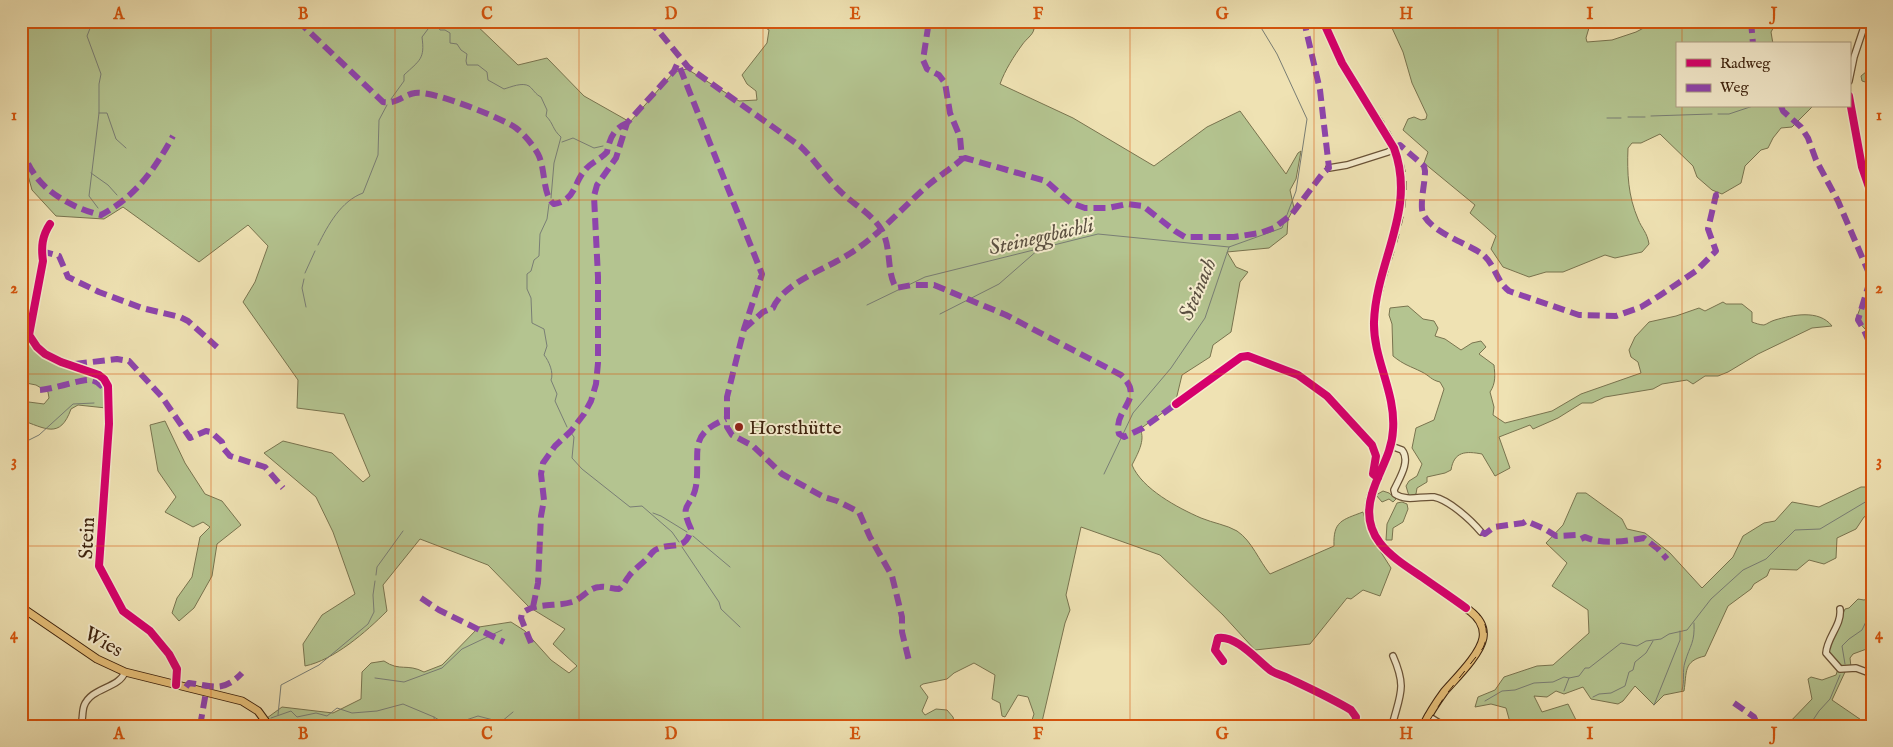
<svg xmlns="http://www.w3.org/2000/svg" width="1893" height="747" font-family="'IM FELL English',serif">
  <style>
    .green { fill: #b4c490; stroke: #79744f }
    .lines { fill: none; stroke-linecap: round; stroke-linejoin: round }
    .stream { stroke: #797e75; stroke-width: 1 }
    .minor-casing { stroke: #6a5337; stroke-width: 8 }
    .major-casing { stroke: #3e230e; stroke-width: 9 }
    .minor { stroke: #f5ecce; stroke-width: 5.5 }
    .major { stroke: #e8c17a; stroke-width: 7 }
    .rail { stroke: #3e230e; stroke-width: 1; stroke-dasharray: 9 9; stroke-linecap: butt }
    .quiet { stroke: #8e44ad; stroke-width: 6; stroke-dasharray: 12 6; stroke-linecap: butt }
    .cycleway-casing { stroke: #f5ecce; stroke-width: 11 }
    .cycleway { stroke: #d6006c; stroke-width: 8 }
    .grid { fill: none; stroke: #d7540c; stroke-width: 1; stroke-opacity: 0.55 }
    .poi-dot { fill: #8f2418; stroke: #f5ecce; stroke-width: 2 }
    .labels { text-anchor: middle; stroke-width: 4; stroke-linejoin: round; paint-order: stroke }
    .poi-label { font-size: 20px; fill: #3e230e; stroke: #f5ecce; text-anchor: start }
    .street-label { font-size: 20px; fill: #3e230e; stroke: #f5ecce }
    .water-label { font-size: 21px; font-style: italic; fill: #5b5041; stroke: #f5ecce }
    .neatline { fill: none; stroke: #d7540c; stroke-width: 2 }
    .grid-label { font-size: 16px; text-anchor: middle; font-weight: bold; fill: #d7540c }
  </style>
  <rect width="100%" height="100%" fill="#efe2b3"/>
  <filter id="stains"><feTurbulence type="fractalNoise" baseFrequency=".004" numOctaves="4"/><feColorMatrix values="0 0 0 0 .2 0 0 0 0 .09 0 0 0 0 .02 0 0 0 .5 -.17"/></filter>
  <radialGradient id="worn" r=".72"><stop offset=".6" stop-color="#630" stop-opacity="0"/><stop offset="1" stop-color="#630" stop-opacity=".3"/></radialGradient>
  <!-- green -->
  <path class="green" d="M21 21H472L518 65 547 58 584 96 630 122 674 72 687 69 739 101 757 100 756 91 747 84 742 75 767 43 769 30 754 21H1008L1034 29C1033 35 1026 39 1022 45 1014 56 1005 70 1000 84L1073 118 1154 166 1207 127 1240 111 1286 174 1298 153 1301 151 1296 179 1290 190 1294 208 1288 219 1287 234 1269 248 1227 252 1236 267 1248 272 1240 282 1231 332 1213 345 1210 357 1182 375 1175 404 1140 429C1146 440 1137 455 1132 465 1142 489 1178 508 1201 518 1213 523 1227 525 1237 531 1252 541 1259 561 1270 574L1334 546C1333 521 1342 520 1363 512L1370 535 1391 568 1380 596 1363 590 1351 599 1347 598 1310 644 1255 650 1223 615 1160 555 1081 527 1066 595 1070 610 1065 623 1041 726H1030L1034 714 1028 697 1018 695 1005 717 1002 716 1000 703 992 699 995 675 974 663 954 673 947 679 923 684 920 686 928 697 922 711 925 715 936 709 947 710 953 717 955 725 959 726H272L267 718 282 707 333 713 361 699 362 672 371 663 384 661C400 672 407 663 424 672L442 665 479 627 511 622 525 631 551 660 569 673 577 666 553 644 565 629 529 607 488 565 420 539 383 585 387 611C366 632 334 660 305 666L303 644 322 615 355 594 333 532 316 497 264 453 283 441 332 453 363 482 370 476 344 414 297 408 298 380 243 302 255 282 268 246 248 225 199 262 123 207 104 219 56 216 32 190 23 157 21 158Z
    M1402 21H1591L1586 38 1587 42 1612 40 1636 32 1657 21H1813L1790 27 1776 23 1771 32 1773 44H1677V106H1813L1792 127 1781 128 1773 138 1768 148 1761 150 1745 166 1741 183 1722 194 1712 190 1697 177 1693 166 1660 134 1641 143H1632L1628 148C1627 173 1628 196 1638 219 1642 229 1647 232 1649 244L1642 252 1615 258 1605 255 1563 272H1546L1529 277 1503 267 1491 249 1496 236 1470 213 1475 205 1424 163 1428 152 1403 130 1408 119 1414 117 1421 120 1426 119 1427 115 1412 83 1403 52 1392 28Z
    M1872 67V84L1862 81 1861 76Z
    M1868 301 1872 302V328L1865 329 1856 319 1861 306Z
    M1723 302 1726 304H1742L1752 312V322C1755 323 1760 325 1764 325 1767 324 1771 321 1775 320 1792 315 1819 309 1832 326L1812 328 1758 354 1728 372 1718 376H1705L1693 384 1687 380 1662 384 1653 389 1605 397 1592 403H1582L1558 418 1533 429 1530 425 1499 437 1510 468 1495 476 1482 454C1466 451 1454 451 1451 470L1445 473 1427 477V482L1417 488 1416 494 1409 496 1406 486 1409 481 1417 476 1422 464 1412 448 1416 428 1434 420 1444 389 1440 382C1431 380 1430 376 1422 372 1410 366 1404 365 1393 356L1392 324 1389 315 1390 308 1408 306 1423 319 1434 321 1438 328 1435 336 1445 339 1461 350 1472 343 1481 341 1486 347 1479 354 1494 365C1495 375 1496 383 1490 392L1494 407 1493 415 1505 423 1552 411 1581 394 1641 373 1638 362 1631 357 1629 350 1635 337 1649 322 1676 316 1699 308 1705 311Z
    M21 338C33 347 42 356 56 363 75 372 94 369 107 389L106 408 78 405 71 409C60 440 45 428 21 420V401L44 404 49 398 48 392 36 385 21 382Z
    M165 421 185 463 205 494 222 501 241 525 217 544 212 576 194 608 179 621 172 613 177 598 192 577 200 537 210 527 203 522 193 527 165 512 176 497 158 471 150 425Z
    M1861 487H1872V515L1870 514 1864 517 1856 529 1837 538 1836 558 1824 564 1809 560 1797 570 1770 569 1767 576 1754 584 1751 589 1728 606 1705 656C1683 661 1687 672 1684 691L1664 695 1654 705 1635 686 1623 701 1618 704 1591 699 1583 687 1564 694 1556 691 1547 697 1534 696 1542 712 1568 704 1579 726H1511L1506 708 1491 704 1475 707 1478 697 1495 690 1504 677 1537 666 1553 665 1589 633 1588 610 1552 586 1567 563 1546 543 1563 525 1577 493H1586L1622 519 1627 529 1645 533 1670 553 1702 588 1733 557 1743 536 1764 523 1775 521 1792 502 1819 507Z
    M1383 491 1389 493 1396 499 1393 502 1389 499 1382 502 1376 495Z
    M1402 502 1407 504 1408 509 1403 522 1393 528 1392 540H1386L1387 524 1397 503Z
    M1872 580V647L1853 654 1850 658 1851 667 1843 669 1829 656V645L1845 609 1849 608 1858 599 1864 600 1870 598Z
    M1838 669 1845 672 1832 700 1870 726H1786L1812 699 1808 679 1811 677 1822 680 1836 675Z"/>
  <g class="lines">
    <!-- stream -->
    <path class="stream" d="M93 21 87 36 101 74 99 84V113L89 196 98 208
      M428 22H435L440 30H445L450 33V43L457 44 461 50 467 54 466 61 467 65H478L487 72 488 80 504 89C511 87 522 82 529 86 534 90 535 94 541 97L547 110 546 116C554 124 552 129 561 137L554 163 551 198
      M1869 77 1872 76
      M391 99 404 81V75C420 60 425 59 422 37L428 29V22
      M99 113H107L116 139 126 148
      M1718 114H1729L1753 106
      M1651 116 1712 114
      M1628 117H1645
      M1607 118H1621
      M562 142 573 138 594 148 603 146
      M91 173 108 185 117 195
      M549 204 547 219 540 234 539 256 534 260 531 271 527 274V289L531 298 532 323 544 329 547 346 544 355C549 361 554 373 551 380L557 394 555 401 567 427
      M318 245C328 225 341 201 363 193L378 155 379 120 387 105
      M305 273 315 251
      M304 279 302 288 306 307
      M867 305 925 277 1098 234 1229 247
      M940 314 999 284 1039 249
      M571 433 574 437 572 458 582 469 630 507 642 506 672 532 679 542
      M21 444 39 435 73 404 94 403
      M1104 474 1133 413 1171 368 1205 318 1229 247 1282 228 1296 191 1307 119 1277 54 1257 21
      M653 513 661 516 687 532
      M693 536 730 567
      M682 547 719 602 721 609 740 627
      M376 575 377 567 403 531
      M1845 664 1842 646 1849 639 1862 630 1872 609
      M375 678 404 682 442 668 462 649 502 630
      M1682 690C1685 681 1682 671 1685 662 1690 645 1695 643 1694 623
      M1564 691 1569 678
      M1593 697 1599 694 1611 693 1625 686 1629 672 1633 670 1635 662 1646 653 1653 641
      M1485 701 1502 691 1515 690 1534 683 1553 682 1564 677 1569 678 1579 676 1585 668H1589L1621 643 1637 646 1646 641 1661 639 1669 634 1687 630 1711 599 1743 570 1766 559 1795 530 1820 529 1872 498
      M1654 705 1680 640V631
      M278 715 281 685 319 665 368 624 374 612 373 595 375 581
      M434 717 435 726
      M271 718 291 711 297 717 316 713 327 716 337 708 352 713 377 711 403 704 434 717 449 726
      M441 720 460 722 478 716 501 722 513 712
      M251 726 256 722
      M1809 726 1819 711 1830 699 1840 675"/>
    <defs>
      <path id="minor" d="M1849 81 1854 57 1866 21
        M1849 96 1862 167 1872 196
        M1329 168 1347 165 1388 152 1394 148
        M50 224C42 236 41 247 43 261L29 335 37 347 45 354 61 362 99 375 104 379 108 386 109 424 99 566 123 611 150 631 169 654 177 669 176 685
        M1176 404 1241 357 1248 356 1298 375 1327 396 1372 445 1376 456 1373 474 1378 478
        M1391 446 1402 450C1411 461 1399 479 1394 490L1395 494C1407 502 1420 496 1434 497 1449 500 1471 520 1481 532
        M1840 609C1842 625 1827 637 1826 653L1840 669 1856 668 1872 674
        M1223 661 1215 650 1218 638C1236 635 1257 660 1270 670 1275 674 1282 675 1288 678 1309 688 1331 698 1351 710L1356 717 1355 726
        M1428 716 1444 726
        M81 726C83 719 82 712 84 706 91 687 119 689 125 672
        M1392 726C1400 694 1407 688 1393 656"/>
      <path id="major" d="M1323 21 1342 63 1394 148C1417 210 1377 261 1374 322 1373 359 1395 392 1393 429 1392 455 1375 475 1370 500 1363 540 1396 560 1424 579 1439 589 1455 600 1470 611 1479 618 1485 626 1483 638 1480 655 1455 679 1444 692 1436 703 1429 714 1423 726
        M21 607 97 659 125 672 242 701 258 711 269 726"/>
    </defs>
    <!-- minor casing -->
    <use href="#minor" class="minor-casing"/>
    <!-- major casing -->
    <use href="#major" class="major-casing"/>
    <!-- minor -->
    <use href="#minor" class="minor"/>
    <!-- major -->
    <use href="#major" class="major"/>
    <!-- rail -->
    <path class="rail" d="M1327 21C1335 41 1344 61 1355 79 1373 108 1399 136 1405 171 1413 222 1380 273 1378 323 1377 360 1400 393 1397 430 1395 455 1380 475 1375 498 1366 538 1396 555 1424 574 1440 586 1457 597 1474 609 1486 619 1490 633 1483 648L1445 696 1426 726"/>
    <!-- quiet -->
    <path class="quiet" d="M298 21 383 102C399 104 402 95 415 93 432 90 502 118 516 128 524 134 533 145 538 154 546 169 542 195 554 204 576 200 573 184 585 170 590 163 601 159 607 152 610 138 613 129 627 123
      M648 21 657 29 688 67 800 146C815 160 826 178 841 192 853 204 872 214 881 229 892 247 886 271 896 288L912 285H934L1006 315 1121 375C1147 399 1112 409 1119 434L1124 437 1143 428 1176 404
      M1751 21 1753 44
      M680 68 762 274 744 329 727 397V427L732 435 753 446 782 474 824 497 837 501 859 512 870 537 892 576 902 617V632L909 661
      M1781 106 1783 111 1801 127 1808 138 1816 160 1838 201 1868 271 1869 284 1858 320 1864 330 1872 349
      M21 147C24 155 28 165 33 172 46 194 78 210 101 215 135 197 155 169 173 136
      M1394 148 1400 145 1424 166 1425 171C1425 183 1421 197 1422 209 1424 230 1467 243 1482 254 1495 264 1496 281 1509 291L1579 315 1616 316 1641 307 1659 296 1696 271 1716 251 1708 229 1716 195 1722 194
      M962 159 965 158 1046 181 1071 203 1085 208H1108L1127 204 1143 206 1175 231 1185 237H1234L1260 233 1274 228 1292 214 1323 173 1329 168 1320 90 1304 21
      M41 251 59 256 68 277 99 292 142 308 180 317 188 321 217 347
      M744 329 763 312 773 308C782 286 817 272 837 261 872 243 897 213 926 187 937 177 951 169 962 159L960 137 950 113 945 83 939 75 927 69 923 60 929 21
      M75 364 117 359 129 361 162 397 190 438 206 431 211 432 222 442 224 449 230 456 265 467 283 488
      M40 390C54 389 81 379 91 380 96 381 101 384 104 389
      M1481 532 1485 534 1494 527 1523 523 1526 521 1545 529 1556 536 1577 535
      M1581 539 1585 537C1602 545 1626 541 1644 538L1658 549 1667 559
      M421 598 439 610 504 642
      M533 607 538 583 541 516 544 500 541 474 543 463 555 446 571 431 584 414 591 401 596 384 598 363V277L594 196 597 185 616 158 627 123 674 71 679 60
      M531 643 521 618 522 613C537 602 556 607 572 602 582 599 589 587 600 587 606 586 612 589 619 589 624 585 625 581 629 576 635 568 645 562 651 554 654 551 654 550 657 549 672 542 686 552 691 529 678 501 692 509 696 486 701 453 686 435 726 419
      M186 687 189 683C213 686 223 693 242 673
      M1734 703 1754 717 1758 726
      M200 726 206 692"/>
    <defs>
      <path id="cycleway" d="M1323 21 1342 63 1394 148C1417 210 1376 261 1374 322 1373 359 1396 392 1393 430 1392 454 1378 472 1372 494 1359 537 1392 557 1422 577 1436 587 1451 597 1466 608
        M1849 96 1862 167 1872 196
        M50 224C42 236 41 247 43 261L29 335 37 347 45 354 61 362 99 375 104 379 108 386 109 424 99 566 123 611 150 631 169 654 177 669 176 685
        M1176 404 1241 357 1248 356 1298 375 1327 396 1372 445 1376 456 1373 474 1378 478
        M1223 661 1215 650 1218 638C1236 635 1257 660 1270 670 1275 674 1282 675 1288 678 1309 688 1331 698 1351 710L1356 717 1355 726"/>
    </defs>
    <!-- cycleway casing -->
    <use href="#cycleway" class="cycleway-casing"/>
    <!-- cycleway -->
    <use href="#cycleway" class="cycleway"/>
  </g>
  <!-- grid -->
  <path class="grid" d="M211 21V726M395 21V726M579 21V726M763 21V726M946 21V726M1130 21V726M1314 21V726M1498 21V726M1682 21V44M1682 106V726M21 200H1872M21 374H1872M21 546H1872"/>
  <!-- markers -->
  <circle class="poi-dot" cx="739" cy="427" r="5"/>
  <g class="labels">
    <!-- poi labels -->
    <g class="poi-label">
      <text x="749" y="434">Horsthütte</text>
    </g>
    <!-- street labels -->
    <g class="street-label">
      <text transform="translate(86 538) rotate(-87)" y="7">Stein</text>
      <text transform="translate(104 641) rotate(30)" y="7">Wies</text>
    </g>
    <!-- water labels -->
    <g class="water-label">
      <text transform="translate(1041 236) rotate(-13)" y="7">Steineggbächli</text>
      <text transform="translate(1197 289) rotate(-67)" y="7">Steinach</text>
    </g>
  </g>
  <!-- margin -->
  <rect width="1893" height="747" fill="none" stroke="#efe2b3" stroke-width="55"/>
  <!-- legend -->
  <rect x="1676" y="42" width="175" height="65" fill="#f5ecce" stroke="#ac9c81"/>
  <rect x="1686" y="59" width="25" height="8" fill="#d6006c" stroke="#ac9c81"/>
  <text x="1720" y="68" font-size="15" fill="#3e230e">Radweg</text>
  <rect x="1686" y="84" width="25" height="8" fill="#8e44ad" stroke="#ac9c81"/>
  <text x="1720" y="92" font-size="15" fill="#3e230e">Weg</text>
  <rect x="28" y="28" width="1838" height="692" class="neatline"/>
  <g class="grid-label">
    <text x="119" y="19">A</text>
    <text x="303" y="19">B</text>
    <text x="487" y="19">C</text>
    <text x="671" y="19">D</text>
    <text x="855" y="19">E</text>
    <text x="1038" y="19">F</text>
    <text x="1222" y="19">G</text>
    <text x="1406" y="19">H</text>
    <text x="1590" y="19">I</text>
    <text x="1774" y="19">J</text>
    <text x="14" y="120">1</text>
    <text x="1879" y="120">1</text>
    <text x="14" y="293">2</text>
    <text x="1879" y="293">2</text>
    <text x="14" y="466">3</text>
    <text x="1879" y="466">3</text>
    <text x="14" y="639">4</text>
    <text x="1879" y="639">4</text>
    <text x="119" y="739">A</text>
    <text x="303" y="739">B</text>
    <text x="487" y="739">C</text>
    <text x="671" y="739">D</text>
    <text x="855" y="739">E</text>
    <text x="1038" y="739">F</text>
    <text x="1222" y="739">G</text>
    <text x="1406" y="739">H</text>
    <text x="1590" y="739">I</text>
    <text x="1774" y="739">J</text>
  </g>
  <rect width="100%" height="100%" filter="url(#stains)"/>
  <rect width="100%" height="100%" fill="url(#worn)"/>
</svg>
